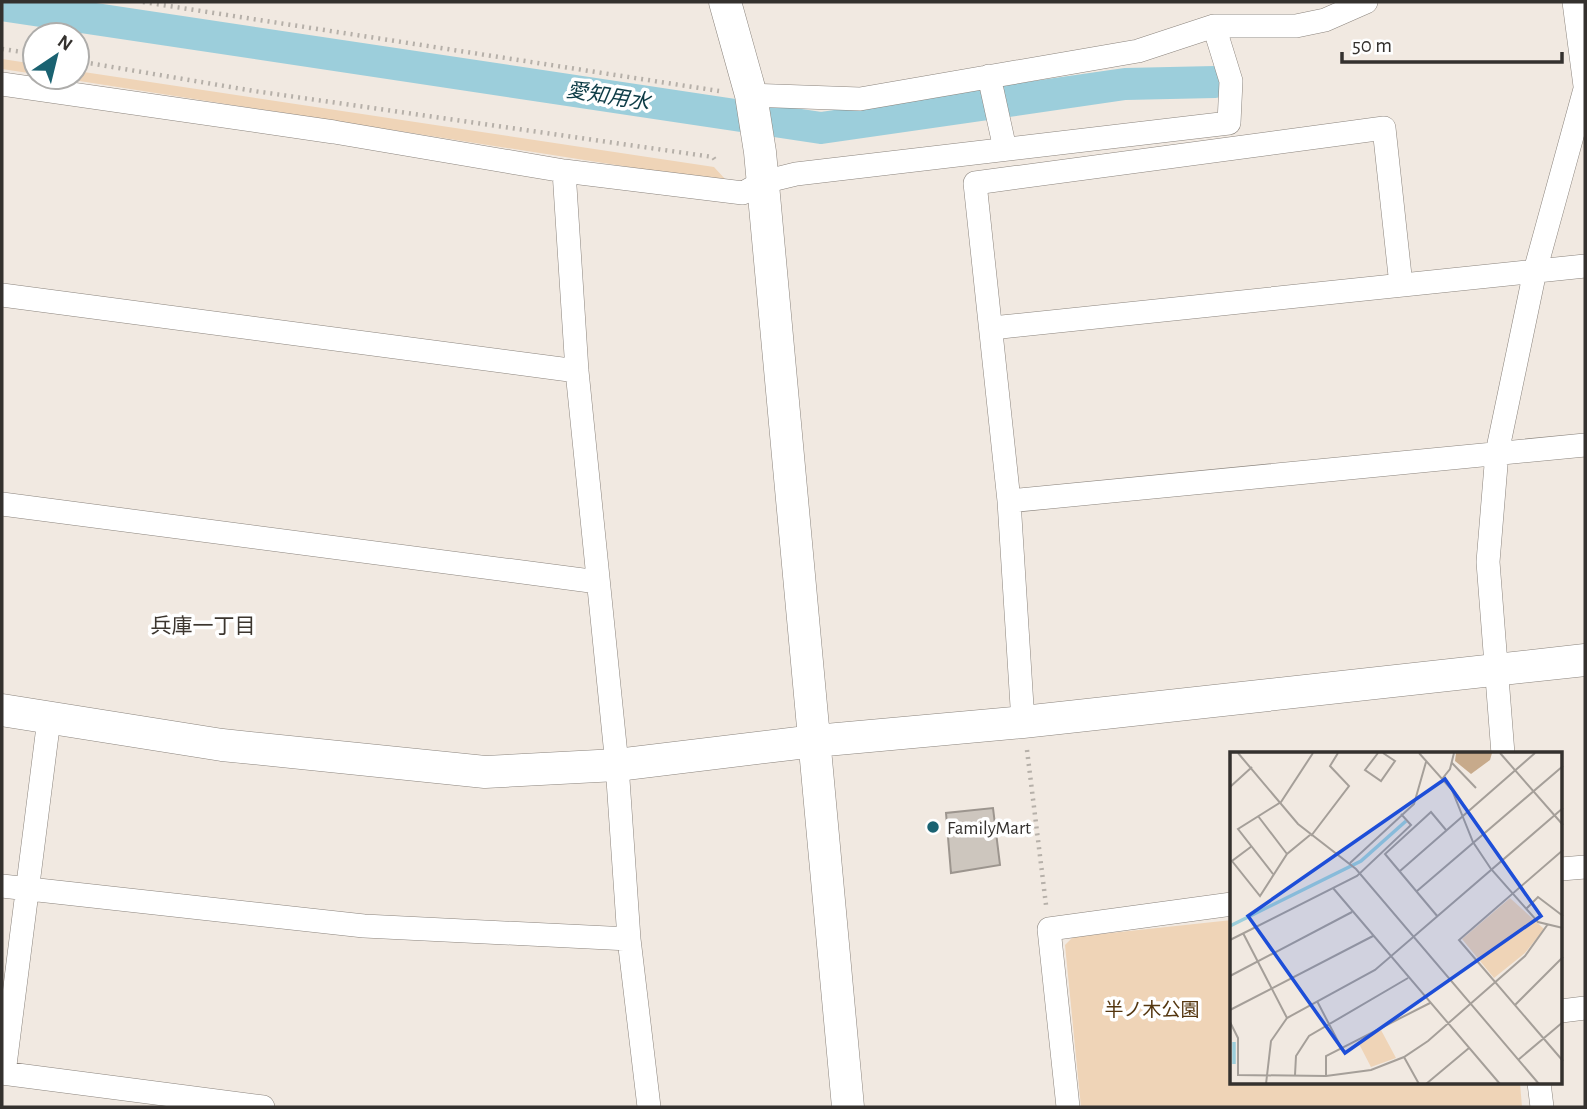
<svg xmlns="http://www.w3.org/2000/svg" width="1587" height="1109" font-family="'Alegreya Sans','Noto Sans JP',sans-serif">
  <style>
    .green { fill: #efd4b7 }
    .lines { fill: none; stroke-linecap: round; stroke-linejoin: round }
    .canal { stroke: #9ccedb; stroke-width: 32 }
    .building { fill: #cdc6be; stroke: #9c958e; stroke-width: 2 }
    .street-casing { stroke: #8b847d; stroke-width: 24 }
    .secondary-casing { stroke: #8b847d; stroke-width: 33 }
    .path { stroke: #b6b0a9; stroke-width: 4.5; stroke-dasharray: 2 5; stroke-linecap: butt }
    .street { stroke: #fff; stroke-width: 23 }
    .secondary { stroke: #fff; stroke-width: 32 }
    .poi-dot { fill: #1a6271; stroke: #fff; stroke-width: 2.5 }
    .labels { text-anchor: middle; stroke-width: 7; stroke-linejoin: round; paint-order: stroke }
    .poi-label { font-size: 19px; fill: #34312e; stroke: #fff; text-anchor: start }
    .park-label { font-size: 19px; fill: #54360f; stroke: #fff }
    .water-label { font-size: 21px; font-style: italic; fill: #0c3b45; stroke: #fff }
    .neighbourhood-label { font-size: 21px; fill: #3c362f; stroke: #fff }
    .inset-river { fill: none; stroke: #9ccedb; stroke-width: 3.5 }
    .inset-road { fill: none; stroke: #a59f99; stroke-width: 2 }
    .view { fill: #1d4ed8; fill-opacity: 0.15; stroke: #1d4ed8; stroke-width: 3.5 }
    .inset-edge { fill: none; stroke: #34312e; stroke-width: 3.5 }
  </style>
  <rect width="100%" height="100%" fill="#f1e9e1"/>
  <!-- green -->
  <path class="green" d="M2 59 35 64V74L2 69Z
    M77 71 714 167 725 179 718 181 54 77H77Z
    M1232 920V1083H1520L1522 1107H1081L1065 945 1073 937Z"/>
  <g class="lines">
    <!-- canal -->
    <path class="canal" d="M2 5 821 128 1125 84 1215 82"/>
  </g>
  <!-- building -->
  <path class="building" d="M993 808 1000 865 951 873 946 813Z"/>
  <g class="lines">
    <defs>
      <path id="street" d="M1574 2 1585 86
        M989 76 1005 149
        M2 84 334 132 564 171 743 193 763 182 796 174 1229 123 1231 81 1214 26
        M751 95 860 99 1138 51 1214 26H1296L1325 20 1366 2
        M564 171 577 371 617 765 629 939 649 1107
        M2 295 577 371
        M992 328 1585 266
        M1009 501 1585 445
        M2 504 598 582
        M1023 722 1009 501 975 183 1384 128 1401 285
        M1503 754 1488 562 1497 453 1535 271 1585 89
        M1561 869 1585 867
        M2 886 364 926 629 939
        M1561 1011 1585 1008
        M2 1073 263 1107
        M4 1073 49 719
        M1539 1083 1542 1107
        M1068 1107 1049 929 1232 904"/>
      <path id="secondary" d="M725 2 751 95 760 152 848 1107
        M2 710 222 745 485 772 617 765 815 741 1023 722 1585 660"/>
    </defs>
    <!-- street casing -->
    <use href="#street" class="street-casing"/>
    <!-- secondary casing -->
    <use href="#secondary" class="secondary-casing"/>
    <!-- path -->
    <path class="path" d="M143 2 719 91
      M2 49 35 54
      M77 61 254 91 713 157 717 163
      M1027 750 1046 905"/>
    <!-- street -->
    <use href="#street" class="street"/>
    <!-- secondary -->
    <use href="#secondary" class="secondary"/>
  </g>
  <!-- markers -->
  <circle class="poi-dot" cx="933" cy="827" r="7"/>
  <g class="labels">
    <!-- poi labels -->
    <g class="poi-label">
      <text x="947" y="834">FamilyMart</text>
    </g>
    <!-- park labels -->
    <g class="park-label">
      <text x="1152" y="1016">半ノ木公園</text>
    </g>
    <!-- water labels -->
    <g class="water-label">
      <text transform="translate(608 96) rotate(9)" y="7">愛知用水</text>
    </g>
    <!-- neighbourhood labels -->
    <g class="neighbourhood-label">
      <text x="203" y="633">兵庫一丁目</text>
    </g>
  </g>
  <!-- overview -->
  <g transform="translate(1230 752)">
    <rect width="332" height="332" fill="#f1e9e1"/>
    <path d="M280 146 314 177 295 201 264 226 232 187ZM151 278 166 306 141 315 128 290Z" fill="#efd4b7"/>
    <path d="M226 1H262L260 8 241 22 225 9Z" fill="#c7aa8b"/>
    <path class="inset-river" d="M0 174 131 109 176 69M4 312V290"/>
    <path class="inset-road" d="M8 1 68 72 126 117 309 332M148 1 135 18 151 29 165 9 153 1M189 1 222 38 243 90 261 117 308 170 333 176M270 1 333 73M222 11 246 36M212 27 220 17 224 1M0 35 22 15M28 64 57 102M81 84 119 34 100 14 108 1M22 94 2 109 30 144 57 102 80 83M333 98 229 188 333 309M120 111 184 52 196 10M170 119 305 1M43 122 8 77 51 50 83 1M103 136 270 332M187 139 333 14M296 157 308 145 333 164M208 165 155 102 201 60 216 78M13 181 57 266M0 188 127 124 181 73 171 62M0 224 122 160M87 249 112 297M285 253 333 205M0 258 143 184M0 270 8 286V323L96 324 141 318 174 305 198 289 295 204 318 172M174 305 189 332M288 308 333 270M65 323 66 304 79 284 178 226M96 324V304L200 251M36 332 41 289 57 266 145 218 333 56M196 332 239 296"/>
    <path class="view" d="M215 27 311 164 115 301 18 164Z"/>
    <rect width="332" height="332" class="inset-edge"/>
  </g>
  <!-- border -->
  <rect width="1587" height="1109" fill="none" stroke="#34312e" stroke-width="7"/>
  <!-- north arrow -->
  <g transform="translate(56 56) rotate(35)"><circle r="33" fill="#ffffff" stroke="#aeadab" stroke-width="2"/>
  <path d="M0-5L12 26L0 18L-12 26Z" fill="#1a6271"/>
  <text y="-10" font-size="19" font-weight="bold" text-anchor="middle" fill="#34312e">N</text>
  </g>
  <!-- scale -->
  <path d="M1342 52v10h220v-10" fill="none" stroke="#34312e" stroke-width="3.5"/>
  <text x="1352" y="52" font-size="21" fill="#34312e" stroke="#ffffff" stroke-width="5" paint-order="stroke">50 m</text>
</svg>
